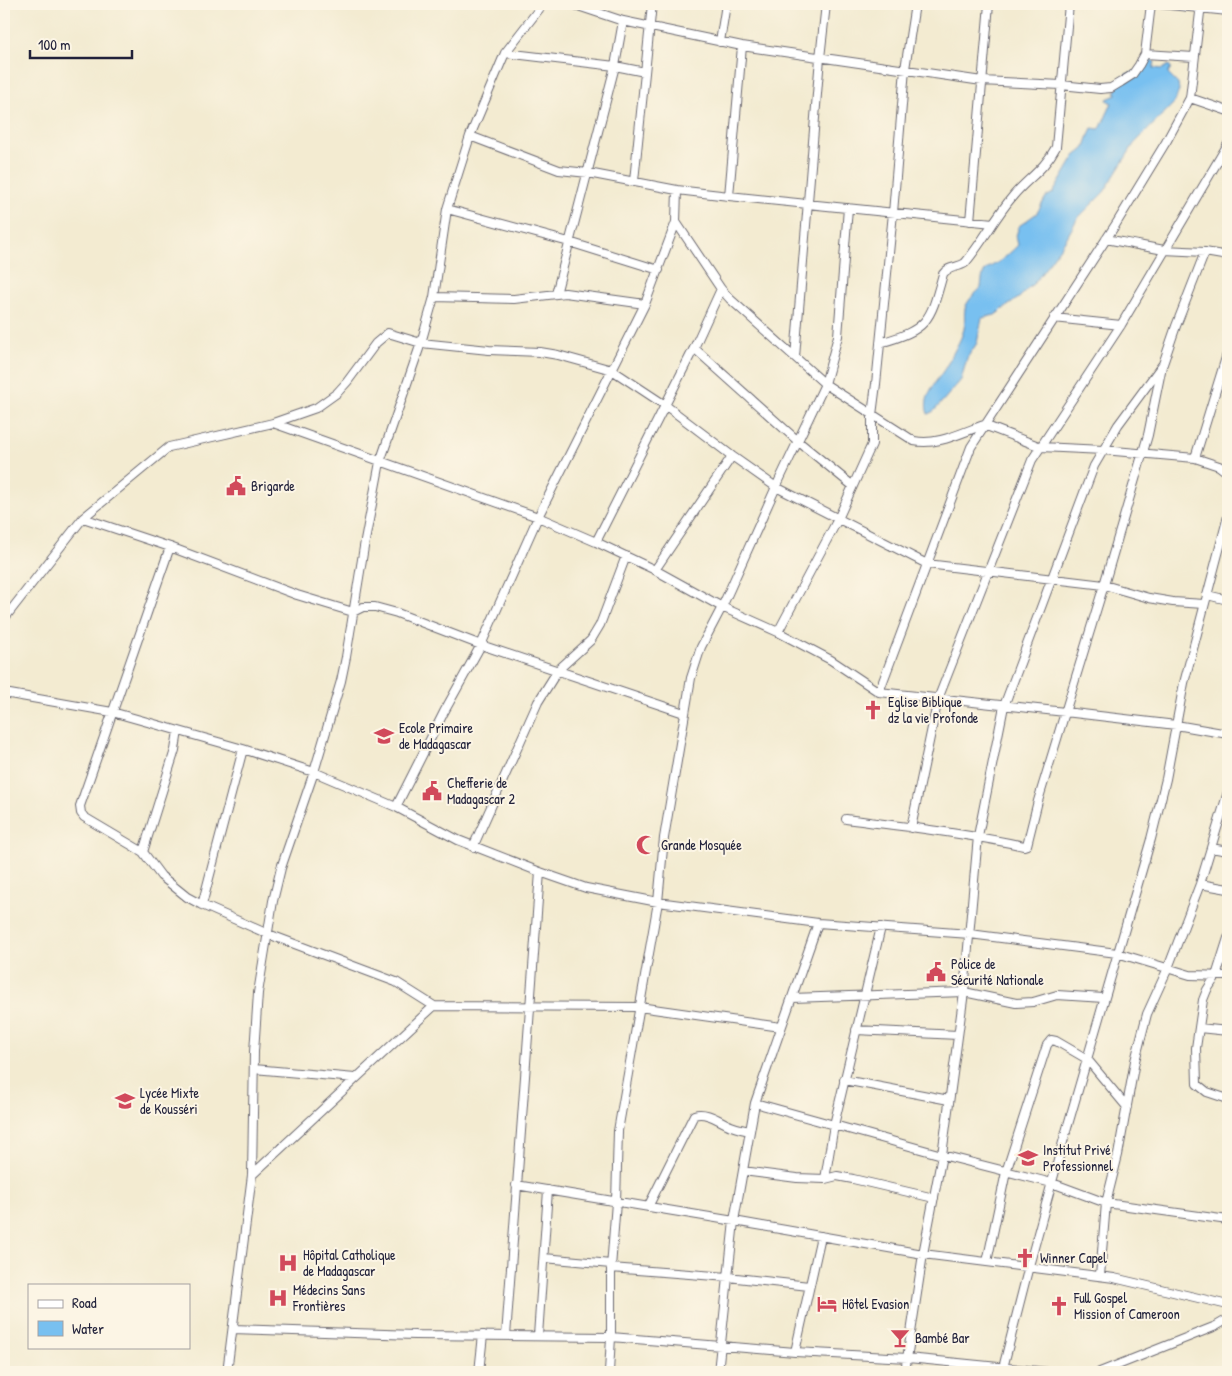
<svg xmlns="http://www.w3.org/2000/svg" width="1232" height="1376" font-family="'Patrick Hand',sans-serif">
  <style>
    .water { fill: #78c0f0; stroke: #4d7196 }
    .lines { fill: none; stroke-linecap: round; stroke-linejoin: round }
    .minor-casing { stroke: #6b6870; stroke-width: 10 }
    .minor { stroke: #fff; stroke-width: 8 }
    .labels { text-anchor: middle; stroke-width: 4; stroke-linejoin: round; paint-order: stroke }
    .poi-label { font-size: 14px; fill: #22223b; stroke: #fcf5e5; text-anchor: start }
  </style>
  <rect width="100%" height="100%" fill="#fcf5e5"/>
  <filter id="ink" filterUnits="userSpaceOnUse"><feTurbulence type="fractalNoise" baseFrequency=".02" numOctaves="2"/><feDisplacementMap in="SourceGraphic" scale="10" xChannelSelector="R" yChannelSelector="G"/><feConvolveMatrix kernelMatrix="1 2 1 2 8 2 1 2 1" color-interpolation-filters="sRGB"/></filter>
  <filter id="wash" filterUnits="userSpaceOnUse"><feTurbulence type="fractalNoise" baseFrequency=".0096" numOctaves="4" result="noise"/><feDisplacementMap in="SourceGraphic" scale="20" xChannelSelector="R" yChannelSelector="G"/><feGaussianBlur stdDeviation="1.12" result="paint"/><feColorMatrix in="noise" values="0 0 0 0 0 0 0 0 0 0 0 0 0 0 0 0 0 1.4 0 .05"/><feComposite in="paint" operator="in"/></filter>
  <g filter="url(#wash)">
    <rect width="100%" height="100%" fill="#f3ebd1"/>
    <!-- water -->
    <path class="water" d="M1152 60 1155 62 1153 68 1163 69 1169 65 1171 67 1168 74 1178 84 1179 90 1175 102 1134 144 1104 192 1077 219 1066 239 1036 281 1020 297 995 315 982 318 977 343 967 358 961 380 934 411 928 414C921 396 939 379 947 365 952 354 961 341 964 329 966 320 962 310 968 302 971 297 977 292 981 288 983 268 984 271 1000 261 1006 257 1012 251 1018 245L1016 236 1019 226 1037 213 1046 197 1053 193 1075 156 1084 149 1091 130 1092 128 1099 129 1101 127 1112 103 1108 101 1107 99 1116 95 1115 91 1119 84 1125 81 1126 74 1140 71 1148 61Z"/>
  </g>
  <g filter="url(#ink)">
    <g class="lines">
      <defs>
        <path id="minor" d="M543 4 505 53 470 136 559 170 588 173 677 190 729 196 993 223
          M572 4 623 21 742 46 982 81 1061 85 1100 89 1111 88 1121 82 1132 75 1139 65 1145 54 1151 4
          M1160 4 1228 11
          M720 42 726 4
          M505 53 615 66 645 72
          M1145 54 1194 57
          M1190 98 1228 111
          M470 136 447 209 569 242 659 270
          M634 181 652 4
          M729 196 742 46
          M970 221 989 4
          M676 222 721 289 730 299 825 384 914 441C938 446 962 432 984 425L1041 447 1103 450 1195 458 1219 466 1228 473
          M1205 252 1228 256
          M556 294 615 66 623 21
          M434 297 514 299 565 293 645 304
          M1054 318 1121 325
          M880 343C929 329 930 321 943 274 948 266 958 268 965 263 983 242 995 217 1013 196 1028 178 1044 170 1056 147L1069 4
          M694 348 799 442 853 486
          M795 357 820 58 826 4
          M273 423 538 517 596 542 655 570 722 607 778 632 831 660 879 692 1065 712 1176 725 1228 734
          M1195 458 1228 351
          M596 542 694 348 721 289
          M170 547 80 806 81 813 84 817 143 852 161 876 187 897 202 905 268 934 396 982 434 1006
          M655 570 732 456
          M1207 595 1228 600
          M4 619 83 518
          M778 632 838 519 872 444V415L876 384 893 213 905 69 915 4
          M879 692 971 447 1116 224 1166 142 1190 98 1201 4
          M4 693 112 712 243 749 314 772 396 807 458 840 540 872 586 888 658 902 818 923 970 934 1117 953 1190 975 1228 976
          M684 713 481 645 397 613 375 607H363L353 612 297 595 170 547 83 518 169 447 273 423 316 408 337 393 347 382 376 343 388 333 421 343 489 350 540 352 558 355 612 370 665 405 732 456 776 487 927 564 1104 585 1149 598 1173 602 1204 604
          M396 807 444 712 481 645 538 517 645 304 676 222 677 190
          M846 819C906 827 965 833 1024 846L1027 845 1038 801 1104 585 1148 435 1162 366
          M911 828 938 699 1032 460 1121 325 1228 144
          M473 847 538 702 558 670 591 640 600 625 626 556
          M1211 848 1228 851
          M143 852 175 750 178 731
          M1200 884 1228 889
          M202 905 243 749
          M1228 938 1216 976 1207 990 1203 1000 1196 1048 1197 1084 1207 1092 1228 1099
          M792 998 964 992 1016 1003 1033 1002 1057 995 1104 998
          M1199 1028 1228 1031
          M856 1030 958 1035
          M254 1069 355 1078
          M844 1080 949 1100
          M755 1103 942 1155 1052 1183 1106 1203 1228 1220
          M743 1171 797 1178 825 1179 837 1176 853 1179 934 1198
          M252 1175 434 1006 639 1007 781 1027
          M825 1179 834 1125 881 927
          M516 1185 734 1221 923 1254 1114 1278 1228 1305
          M648 1207 694 1115C707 1111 719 1121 731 1126 737 1128 744 1130 750 1131
          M544 1258 611 1264
          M987 1262 1006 1172 1047 1045 1051 1040 1056 1041 1087 1059 1127 1107
          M611 1268 728 1277 809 1286
          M1100 1276 1106 1203 1118 1155 1135 1061 1147 1014 1168 968 1200 884 1228 792
          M233 1329 415 1335 611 1337 795 1352 908 1358 1048 1372
          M506 1336 540 872
          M538 1336 548 1190
          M795 1352 821 1236
          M227 1372 252 1175 254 1052 258 993 273 901 281 868 314 772 341 681 346 657 365 541 380 462 421 343 434 297 447 209
          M479 1372 483 1335
          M609 1372 611 1337V1268L616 1202 618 1131 658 902 664 838 691 678 701 647 722 607 776 487 825 384 838 336 848 208
          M718 1372 734 1221 755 1103 818 923
          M905 1372 923 1254 942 1155 964 992 978 836 1004 706 1094 466 1118 425 1163 364 1176 326 1205 252 1164 250 1106 239
          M1002 1372 1029 1266 1063 1142 1151 839 1166 779 1184 683 1228 516
          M1100 1372 1216 1326 1228 1319"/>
      </defs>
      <!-- minor casing -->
      <use href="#minor" class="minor-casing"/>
      <!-- minor -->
      <use href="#minor" class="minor"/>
    </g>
  </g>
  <!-- icons -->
  <defs>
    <symbol id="civic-bare" viewBox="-9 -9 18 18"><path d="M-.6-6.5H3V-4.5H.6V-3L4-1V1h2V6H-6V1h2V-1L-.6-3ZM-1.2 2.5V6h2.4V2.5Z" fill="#d1495b" stroke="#fcf5e5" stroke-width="2.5" paint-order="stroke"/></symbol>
    <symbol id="church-bare" viewBox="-9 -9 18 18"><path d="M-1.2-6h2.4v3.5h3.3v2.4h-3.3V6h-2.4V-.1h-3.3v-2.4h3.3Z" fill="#d1495b" stroke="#fcf5e5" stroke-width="2.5" paint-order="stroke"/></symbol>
    <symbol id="school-bare" viewBox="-9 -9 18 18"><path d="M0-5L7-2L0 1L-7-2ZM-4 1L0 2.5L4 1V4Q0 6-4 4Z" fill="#d1495b" stroke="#fcf5e5" stroke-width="2.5" paint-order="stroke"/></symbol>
    <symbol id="mosque-bare" viewBox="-9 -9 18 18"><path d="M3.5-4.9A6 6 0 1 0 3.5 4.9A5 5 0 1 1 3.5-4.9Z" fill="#d1495b" stroke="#fcf5e5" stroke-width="2.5" paint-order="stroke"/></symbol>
    <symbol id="university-bare" viewBox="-9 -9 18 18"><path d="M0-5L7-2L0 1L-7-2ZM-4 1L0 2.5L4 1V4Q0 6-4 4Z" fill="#d1495b" stroke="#fcf5e5" stroke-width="2.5" paint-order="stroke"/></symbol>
    <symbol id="hospital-bare" viewBox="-9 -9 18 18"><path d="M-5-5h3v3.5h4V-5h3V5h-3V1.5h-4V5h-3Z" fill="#d1495b" stroke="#fcf5e5" stroke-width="2.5" paint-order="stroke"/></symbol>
    <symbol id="hotel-bare" viewBox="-9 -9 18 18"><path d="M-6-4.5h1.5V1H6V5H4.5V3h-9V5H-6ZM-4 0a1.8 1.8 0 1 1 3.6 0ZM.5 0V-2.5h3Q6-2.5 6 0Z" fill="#d1495b" stroke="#fcf5e5" stroke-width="2.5" paint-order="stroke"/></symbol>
    <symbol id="bar-bare" viewBox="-9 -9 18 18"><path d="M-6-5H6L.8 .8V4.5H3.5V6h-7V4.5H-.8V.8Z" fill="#d1495b" stroke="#fcf5e5" stroke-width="2.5" paint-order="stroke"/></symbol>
  </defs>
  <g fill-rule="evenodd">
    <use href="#civic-bare" x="222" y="472" width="28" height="28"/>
    <use href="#church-bare" x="859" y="696" width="28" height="28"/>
    <use href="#school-bare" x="370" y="722" width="28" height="28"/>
    <use href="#civic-bare" x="418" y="777" width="28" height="28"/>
    <use href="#mosque-bare" x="632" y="831" width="28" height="28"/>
    <use href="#civic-bare" x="922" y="958" width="28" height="28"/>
    <use href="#school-bare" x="111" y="1087" width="28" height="28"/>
    <use href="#university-bare" x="1014" y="1144" width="28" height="28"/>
    <use href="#church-bare" x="1011" y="1244" width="28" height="28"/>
    <use href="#hospital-bare" x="274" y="1249" width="28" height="28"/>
    <use href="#hospital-bare" x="264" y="1284" width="28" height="28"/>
    <use href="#hotel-bare" x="813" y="1290" width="28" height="28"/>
    <use href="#church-bare" x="1045" y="1292" width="28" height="28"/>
    <use href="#bar-bare" x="886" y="1324" width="28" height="28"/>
  </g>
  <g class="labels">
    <!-- poi labels -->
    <g class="poi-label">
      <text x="251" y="491">Brigarde</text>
      <text x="888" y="707">Eglise Biblique<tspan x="888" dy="16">dz la vie Profonde</tspan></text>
      <text x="399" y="733">Ecole Primaire<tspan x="399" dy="16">de Madagascar</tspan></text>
      <text x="447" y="788">Chefferie de<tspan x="447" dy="16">Madagascar 2</tspan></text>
      <text x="661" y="850">Grande Mosquée</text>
      <text x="951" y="969">Police de<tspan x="951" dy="16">Sécurité Nationale</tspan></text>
      <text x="140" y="1098">Lycée Mixte<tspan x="140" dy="16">de Kousséri</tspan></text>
      <text x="1043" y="1155">Institut Privé<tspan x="1043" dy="16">Professionnel</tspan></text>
      <text x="303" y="1260">Hôpital Catholique<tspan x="303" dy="16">de Madagascar</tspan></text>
      <text x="1040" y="1263">Winner Capel</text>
      <text x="293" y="1295">Médecins Sans<tspan x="293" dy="16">Frontières</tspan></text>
      <text x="1074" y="1303">Full Gospel<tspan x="1074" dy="16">Mission of Cameroon</tspan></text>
      <text x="842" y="1309">Hôtel Evasion</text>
      <text x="915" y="1343">Bambé Bar</text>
    </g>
  </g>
  <!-- margin -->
  <rect width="1232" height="1376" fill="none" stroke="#fcf5e5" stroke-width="20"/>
  <!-- legend -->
  <rect x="28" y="1284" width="162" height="65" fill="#fcf5e5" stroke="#a5a1a1"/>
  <rect x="38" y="1300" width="25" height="8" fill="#ffffff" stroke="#a5a1a1"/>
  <text x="72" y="1308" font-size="15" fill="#22223b">Road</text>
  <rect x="38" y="1321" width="25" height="15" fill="#78c0f0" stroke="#a5a1a1"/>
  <text x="72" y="1334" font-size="15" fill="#22223b">Water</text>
  <!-- scale -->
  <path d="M30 50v8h102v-8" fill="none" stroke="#22223b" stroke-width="2.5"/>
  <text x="38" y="50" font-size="15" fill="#22223b" stroke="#fcf5e5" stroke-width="4" paint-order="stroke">100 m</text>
</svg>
